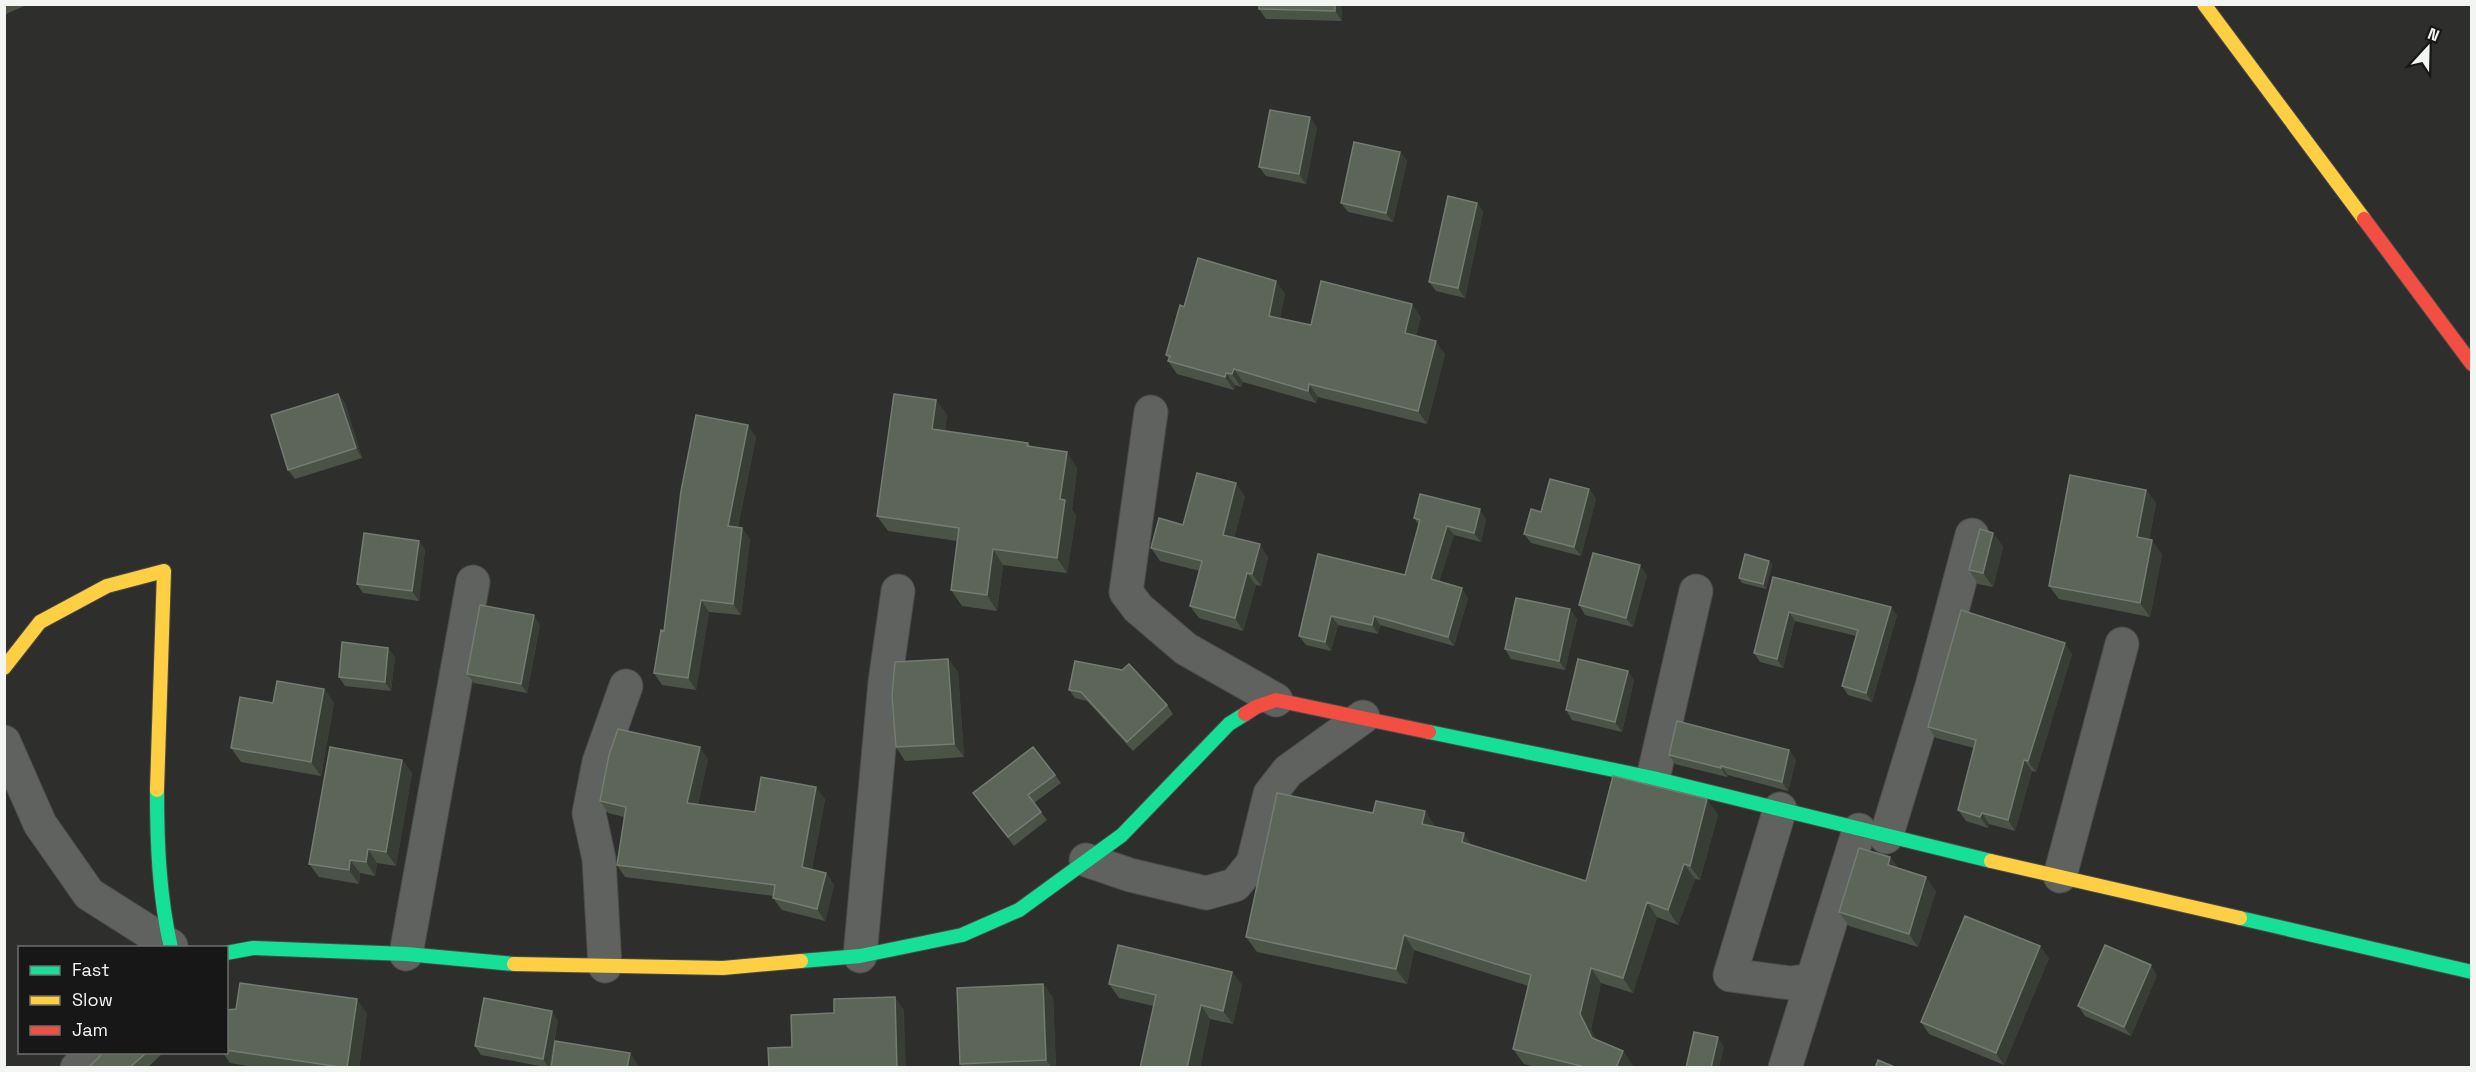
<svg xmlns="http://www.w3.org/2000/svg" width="2476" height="1072" font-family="'Space Grotesk',sans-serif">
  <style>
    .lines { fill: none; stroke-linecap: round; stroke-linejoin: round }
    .street-casing { stroke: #4b4c4a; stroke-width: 35 }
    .fast-casing { stroke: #4b4c4a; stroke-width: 16 }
    .slow-casing { stroke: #4b4c4a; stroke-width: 16 }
    .jam-casing { stroke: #4b4c4a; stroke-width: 16 }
    .street { stroke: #606260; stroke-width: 33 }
    .fast { stroke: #16e098; stroke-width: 14 }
    .slow { stroke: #ffcf43; stroke-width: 14 }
    .jam { stroke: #f24e42; stroke-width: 14 }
    .wall { fill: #4b5347 }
    .shaded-wall { fill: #383d35 }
    .building { fill: #5d6559; stroke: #747b72; stroke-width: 1.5 }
  </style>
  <rect width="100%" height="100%" fill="#2e2f2d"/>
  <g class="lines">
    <defs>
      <path id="street" d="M1151 412 1126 592 1138 608 1186 649 1276 700
        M4 742 40 824 89 894 171 946
        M1653 778 1696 591
        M1780 809 1730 975 1791 983 1811 980
        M1886 837 1932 686 1972 535
        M1086 860 1130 875 1206 893 1235 885 1253 863 1270 794 1288 771 1363 717
        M2060 876 2122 644
        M406 954 473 582
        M860 956 885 682 898 591
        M605 966 599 859 589 813 599 762 626 686
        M77 1068 94 1052
        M1785 1068 1859 830"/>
      <path id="fast" d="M1429 732 1653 778 1991 861
        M157 790C157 843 159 896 171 948
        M2240 918 2472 972
        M226 953 253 948 406 954 514 964
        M801 961 860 956 962 935 1019 910 1122 835 1229 724 1245 714"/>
      <path id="slow" d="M2204 4 2364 219
        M4 668 40 622 107 586 164 571 157 790
        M1991 861 2240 918
        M514 964 723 968 801 961"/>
      <path id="jam" d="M2364 219 2472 364
        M1245 714 1256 707 1276 700 1429 732"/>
    </defs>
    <!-- street casing -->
    <use href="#street" class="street-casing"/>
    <!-- fast casing -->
    <use href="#fast" class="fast-casing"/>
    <!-- slow casing -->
    <use href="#slow" class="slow-casing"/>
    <!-- jam casing -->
    <use href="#jam" class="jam-casing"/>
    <!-- street -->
    <use href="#street" class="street"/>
    <!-- fast -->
    <use href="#fast" class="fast"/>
    <!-- slow -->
    <use href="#slow" class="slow"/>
    <!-- jam -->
    <use href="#jam" class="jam"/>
  </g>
  <!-- wall -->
  <path class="wall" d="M4 4H23L24 6 4 15Z
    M1259 4H1342V21L1266 19 1259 9Z
    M1317 127 1306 184 1266 176 1259 167Z
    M1400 152 1407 161 1393 222 1348 212 1341 203Z
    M1477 203 1483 212 1465 298 1436 291 1429 282Z
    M1285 293 1280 318 1311 325 1421 317 1416 336 1445 354 1427 424 1318 397 1316 403 1243 382 1241 387 1235 385 1234 390 1177 374 1168 361 1169 359 1166 355 1184 307Z
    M338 394 345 403 362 458 295 479 288 470Z
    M936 400 947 415 945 431 1028 443 1031 447 1077 468 1072 510 1076 515 1067 573 1003 565 997 611 962 606 951 590 957 541 888 531 877 516Z
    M756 437 738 527 742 528 750 539 741 615 709 612 696 690 662 685 654 673 664 631Z
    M1589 489 1596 499 1581 556 1531 543 1524 534 1541 512Z
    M2146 490 2156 503 2149 540 2162 554 2150 617 2059 599 2049 586Z
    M1245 496 1234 538 1268 557 1261 586 1256 585 1243 631 1199 618 1190 606 1200 571 1160 561 1151 548 1183 525Z
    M1414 518 1486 519 1481 542 1454 535 1439 582 1468 598 1454 646 1380 625 1378 634 1338 625 1331 651 1306 645 1299 636 1318 554 1405 575 1419 525Z
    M1993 533 2003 547 1993 587 1978 584 1969 570Z
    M419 541 425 550 419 601 363 593 357 584Z
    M1769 561 1772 565 1766 589 1742 583 1739 578Z
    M1647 575 1633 627 1585 615 1579 605Z
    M1773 577 1897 615 1872 702 1848 695 1842 686 1856 636 1795 621 1783 668 1760 662 1754 653Z
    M1577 619 1565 670 1511 659 1505 649Z
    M540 625 527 693 474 683 467 674Z
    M2072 654 2036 772 2032 771 2015 831 1989 824 1988 828 1966 821 1958 810 1974 748 1936 738 1928 727Z
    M395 657 391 691 345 686 339 677Z
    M948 659 958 672 964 757 905 761 896 747Z
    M1634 680 1622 732 1572 720 1566 710Z
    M324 689 334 703 321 776 241 762 231 748 273 703Z
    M1069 690 1167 705 1173 714 1133 751 1087 701 1075 698Z
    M1789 750 1796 760 1788 791 1728 775 1727 777 1675 764 1669 755Z
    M708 759 698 805 755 812 825 799 812 869 826 873 834 885 825 921 782 910 773 898 774 896 625 877 617 865 624 817 608 813 600 801Z
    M402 760 412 773 396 866 377 863 375 876 360 873 359 884 319 877 309 864Z
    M1055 775 1061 783 1034 803 1047 820 1014 846 973 793Z
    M1425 811 1435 827 1473 846 1586 881 1718 814 1700 880 1695 879 1678 925 1657 917 1633 993 1601 983 1591 1029 1596 1040 1623 1051 1633 1066 1632 1068H1538L1524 1064 1513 1049 1528 986 1414 950 1407 984 1257 952 1246 937 1373 813Z
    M1890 857 1898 868 1936 891 1918 947 1849 926 1839 912Z
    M2049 958 2004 1065 1929 1034 1921 1022Z
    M1232 972 1242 985 1233 1024 1210 1019 1200 1068H1140L1154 1006 1119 998 1109 984Z
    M2157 975 2131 1036 2085 1016 2078 1006Z
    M1043 984 1053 998 1056 1068H962L960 1064Z
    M226 1010 367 1013 359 1068H261L230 1063 223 1053H226Z
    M558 1020 550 1068 481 1055 475 1046Z
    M102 1053H163L147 1068H88L100 1056Z"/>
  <!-- shaded-wall -->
  <path class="shaded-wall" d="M1335 4H1342V21L1335 11Z
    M1310 117 1317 127 1306 184 1299 174Z
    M1400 152 1407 161 1393 222 1386 213Z
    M1477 203 1483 212 1465 298 1458 288Z
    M1276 281 1285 293 1278 329 1269 316Z
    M1412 304 1421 317 1414 346 1405 333Z
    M1436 341 1445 354 1427 424 1418 411Z
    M1234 369 1243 382 1241 387 1232 374Z
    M1226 373 1235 385 1234 390 1225 377Z
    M1309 384 1318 397 1316 403 1308 391Z
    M338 394 345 403 362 458 356 448Z
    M936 400 947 415 943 444 932 429Z
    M748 425 756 437 736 537 728 526Z
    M1067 452 1077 468 1072 510 1076 515 1067 573 1057 558 1060 499Z
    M1236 483 1245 496 1232 548 1223 535Z
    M1589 489 1596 499 1581 556 1574 547Z
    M2146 490 2156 503 2147 551 2137 537Z
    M1480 509 1486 519 1481 542 1474 533Z
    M1447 526 1454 535 1437 588 1431 579Z
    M742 528 750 539 741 615 733 604Z
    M1993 533 2003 547 1993 587 1983 573Z
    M2152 540 2162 554 2150 617 2140 603Z
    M419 541 425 550 419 601 412 591Z
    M1260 544 1268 557 1261 586 1252 574Z
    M993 549 1003 565 997 611 987 595Z
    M1769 561 1772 565 1766 589 1763 584Z
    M1640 565 1647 575 1633 627 1626 618Z
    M1247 573 1256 585 1243 631 1235 618Z
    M1462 588 1468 598 1454 646 1448 637Z
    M701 600 709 612 696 690 688 678Z
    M1891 607 1897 615 1872 702 1866 693Z
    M1570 609 1577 619 1565 670 1559 661Z
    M1789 612 1795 621 1783 668 1777 659Z
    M534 615 540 625 527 693 521 684Z
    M1331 616 1338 625 1331 651 1325 642Z
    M1374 616 1380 625 1378 634 1372 625Z
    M2065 643 2072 654 2036 772 2028 761Z
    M388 648 395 657 391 691 385 682Z
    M948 659 958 672 964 757 954 744Z
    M1628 671 1634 680 1622 732 1615 722Z
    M324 689 334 703 321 776 311 762Z
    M700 747 708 759 696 815 687 803Z
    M1789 750 1796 760 1788 791 1782 782Z
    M402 760 412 773 396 866 386 852Z
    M2024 760 2032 771 2015 831 2008 820Z
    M1721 766 1728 775 1727 777 1721 768Z
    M816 787 825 799 810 879 802 867Z
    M1707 799 1718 814 1700 880 1690 866Z
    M1425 811 1435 826 1432 839 1422 824Z
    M1982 813 1989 824 1988 828 1980 817Z
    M1464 833 1474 848 1462 842Z
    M368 849 377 863 375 876 366 862Z
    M1890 857 1900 871 1888 865Z
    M350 860 360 873 359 884 349 870Z
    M1684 864 1695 879 1678 925 1668 910Z
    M826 873 834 885 825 921 817 909Z
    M1926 877 1936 891 1918 947 1909 934Z
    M1647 902 1657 917 1633 993 1623 978Z
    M1404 935 1414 950 1407 984 1396 969Z
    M2040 946 2049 958 2004 1065 1996 1053Z
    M2151 965 2157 975 2131 1036 2124 1027Z
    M1591 968 1601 983 1591 1029 1603 1053 1592 1038 1580 1014Z
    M1232 972 1242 985 1233 1024 1223 1011Z
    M1043 984 1053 998 1056 1068H1052L1046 1060Z
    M895 997 904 1010 906 1068H897Z
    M357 999 367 1013 359 1068H347Z
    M1201 1005 1210 1019 1200 1068H1187Z
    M552 1011 558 1020 549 1068 543 1059Z
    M1718 1037 1724 1047 1719 1068H1711Z
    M1623 1051 1633 1066 1632 1068H1616Z
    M630 1053 639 1066V1068H627Z"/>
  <!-- building -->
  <path class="building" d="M1259 4H1335V11L1259 9Z
    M1270 110 1310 117 1299 174 1259 167Z
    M1354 142 1400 152 1386 213 1341 203Z
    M1448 196 1477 203 1458 288 1429 282Z
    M1198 258 1276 281 1269 316 1311 325 1321 281 1412 304 1405 333 1436 341 1418 411 1309 384 1308 391 1234 369 1232 374 1226 373 1225 377 1168 361 1170 356 1166 355 1180 305 1184 307Z
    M338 394 356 448 288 470 271 415Z
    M894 394 936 400 932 429 1028 443 1027 446 1067 452 1060 499 1065 500 1057 558 993 549 987 595 951 590 959 528 877 516Z
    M696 415 748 425 728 526 742 528 733 604 701 600 688 678 654 673 661 630 664 631 681 491Z
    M1197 473 1236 483 1223 535 1260 544 1252 574 1247 573 1235 618 1190 606 1202 561 1151 548 1159 518 1183 525Z
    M2070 475 2146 490 2137 537 2152 540 2140 603 2049 586Z
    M1550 479 1589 489 1574 547 1524 534 1531 509 1541 512Z
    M1420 494 1480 509 1474 533 1447 526 1431 579 1462 588 1448 637 1374 616 1372 625 1331 616 1325 642 1299 636 1318 554 1405 575 1420 520 1414 518Z
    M1980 529 1993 533 1983 573 1969 570Z
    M364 533 419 541 412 591 357 584Z
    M1593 553 1640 565 1626 618 1579 605Z
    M1745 554 1769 561 1763 584 1739 578Z
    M1773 577 1891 607 1866 693 1842 686 1858 630 1789 612 1777 659 1754 653Z
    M1516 598 1570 609 1559 661 1505 649Z
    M480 605 534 615 521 684 467 674Z
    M1961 610 2065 643 2028 761 2024 760 2008 820 1982 813 1980 817 1958 810 1976 740 1928 727Z
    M342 642 388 648 385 682 339 677Z
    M948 659 954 744 896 747 892 696 895 662Z
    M1578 659 1628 671 1615 722 1566 710Z
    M1075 661 1122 670 1129 664 1167 705 1127 742 1081 692 1069 690Z
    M277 681 324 689 311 762 231 748 240 697 273 703Z
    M1677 721 1789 750 1782 782 1721 766V768L1669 755Z
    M618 729 700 747 687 803 755 812 761 777 816 787 802 867 826 873 817 909 773 898 775 885 617 865 626 807 600 801 609 755Z
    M330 747 402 760 386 852 368 849 366 862 350 860 349 870 309 864Z
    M1033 747 1055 775 1028 795 1041 812 1008 837 973 793Z
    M1613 776 1707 799 1690 866 1684 864 1668 910 1647 902 1623 978 1591 968 1580 1014 1592 1038 1623 1051 1616 1068H1589L1513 1049 1531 975 1404 935 1396 969 1246 937 1277 793 1373 813 1376 801 1425 811 1422 824 1464 833 1462 842 1586 881Z
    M1859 848 1890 857 1888 865 1926 877 1909 934 1839 912Z
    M1965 916 2040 946 1996 1053 1921 1022Z
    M1118 945 1232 972 1223 1011 1201 1005 1187 1068H1140L1156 995 1109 984Z
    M2105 945 2151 965 2124 1027 2078 1006Z
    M240 983 357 999 347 1068 226 1050V1010L236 1009Z
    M1043 984 1046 1060 960 1064 957 988Z
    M895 997 897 1068H769L768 1048 792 1047 791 1015 834 1013V999Z
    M484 998 552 1011 543 1059 475 1046Z
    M1694 1032 1718 1037 1711 1068H1686Z
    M555 1041 630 1053 627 1068H551Z
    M102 1053H146L129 1068H88L100 1056Z
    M1878 1060 1897 1068H1875Z"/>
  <!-- border -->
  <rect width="2476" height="1072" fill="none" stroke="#f3f5f3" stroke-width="12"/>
  <!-- legend -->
  <rect x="18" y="946" width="210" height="108" fill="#161716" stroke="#6e706e" stroke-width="1.5"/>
  <rect x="30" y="966" width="30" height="9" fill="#16e098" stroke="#6e706e" stroke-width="1.5"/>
  <text x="72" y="976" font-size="18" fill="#f3f5f3">Fast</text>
  <rect x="30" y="996" width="30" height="9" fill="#ffcf43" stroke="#6e706e" stroke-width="1.5"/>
  <text x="72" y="1006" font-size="18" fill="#f3f5f3">Slow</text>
  <rect x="30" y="1026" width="30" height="9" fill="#f24e42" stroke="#6e706e" stroke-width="1.5"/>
  <text x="72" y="1036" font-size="18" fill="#f3f5f3">Jam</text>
  <!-- north arrow -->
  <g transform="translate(2428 48) rotate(22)" stroke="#161716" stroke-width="4.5" paint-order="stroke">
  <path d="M0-4.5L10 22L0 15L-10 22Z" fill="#f3f5f3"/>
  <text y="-9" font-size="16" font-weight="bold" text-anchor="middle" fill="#f3f5f3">N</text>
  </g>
</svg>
